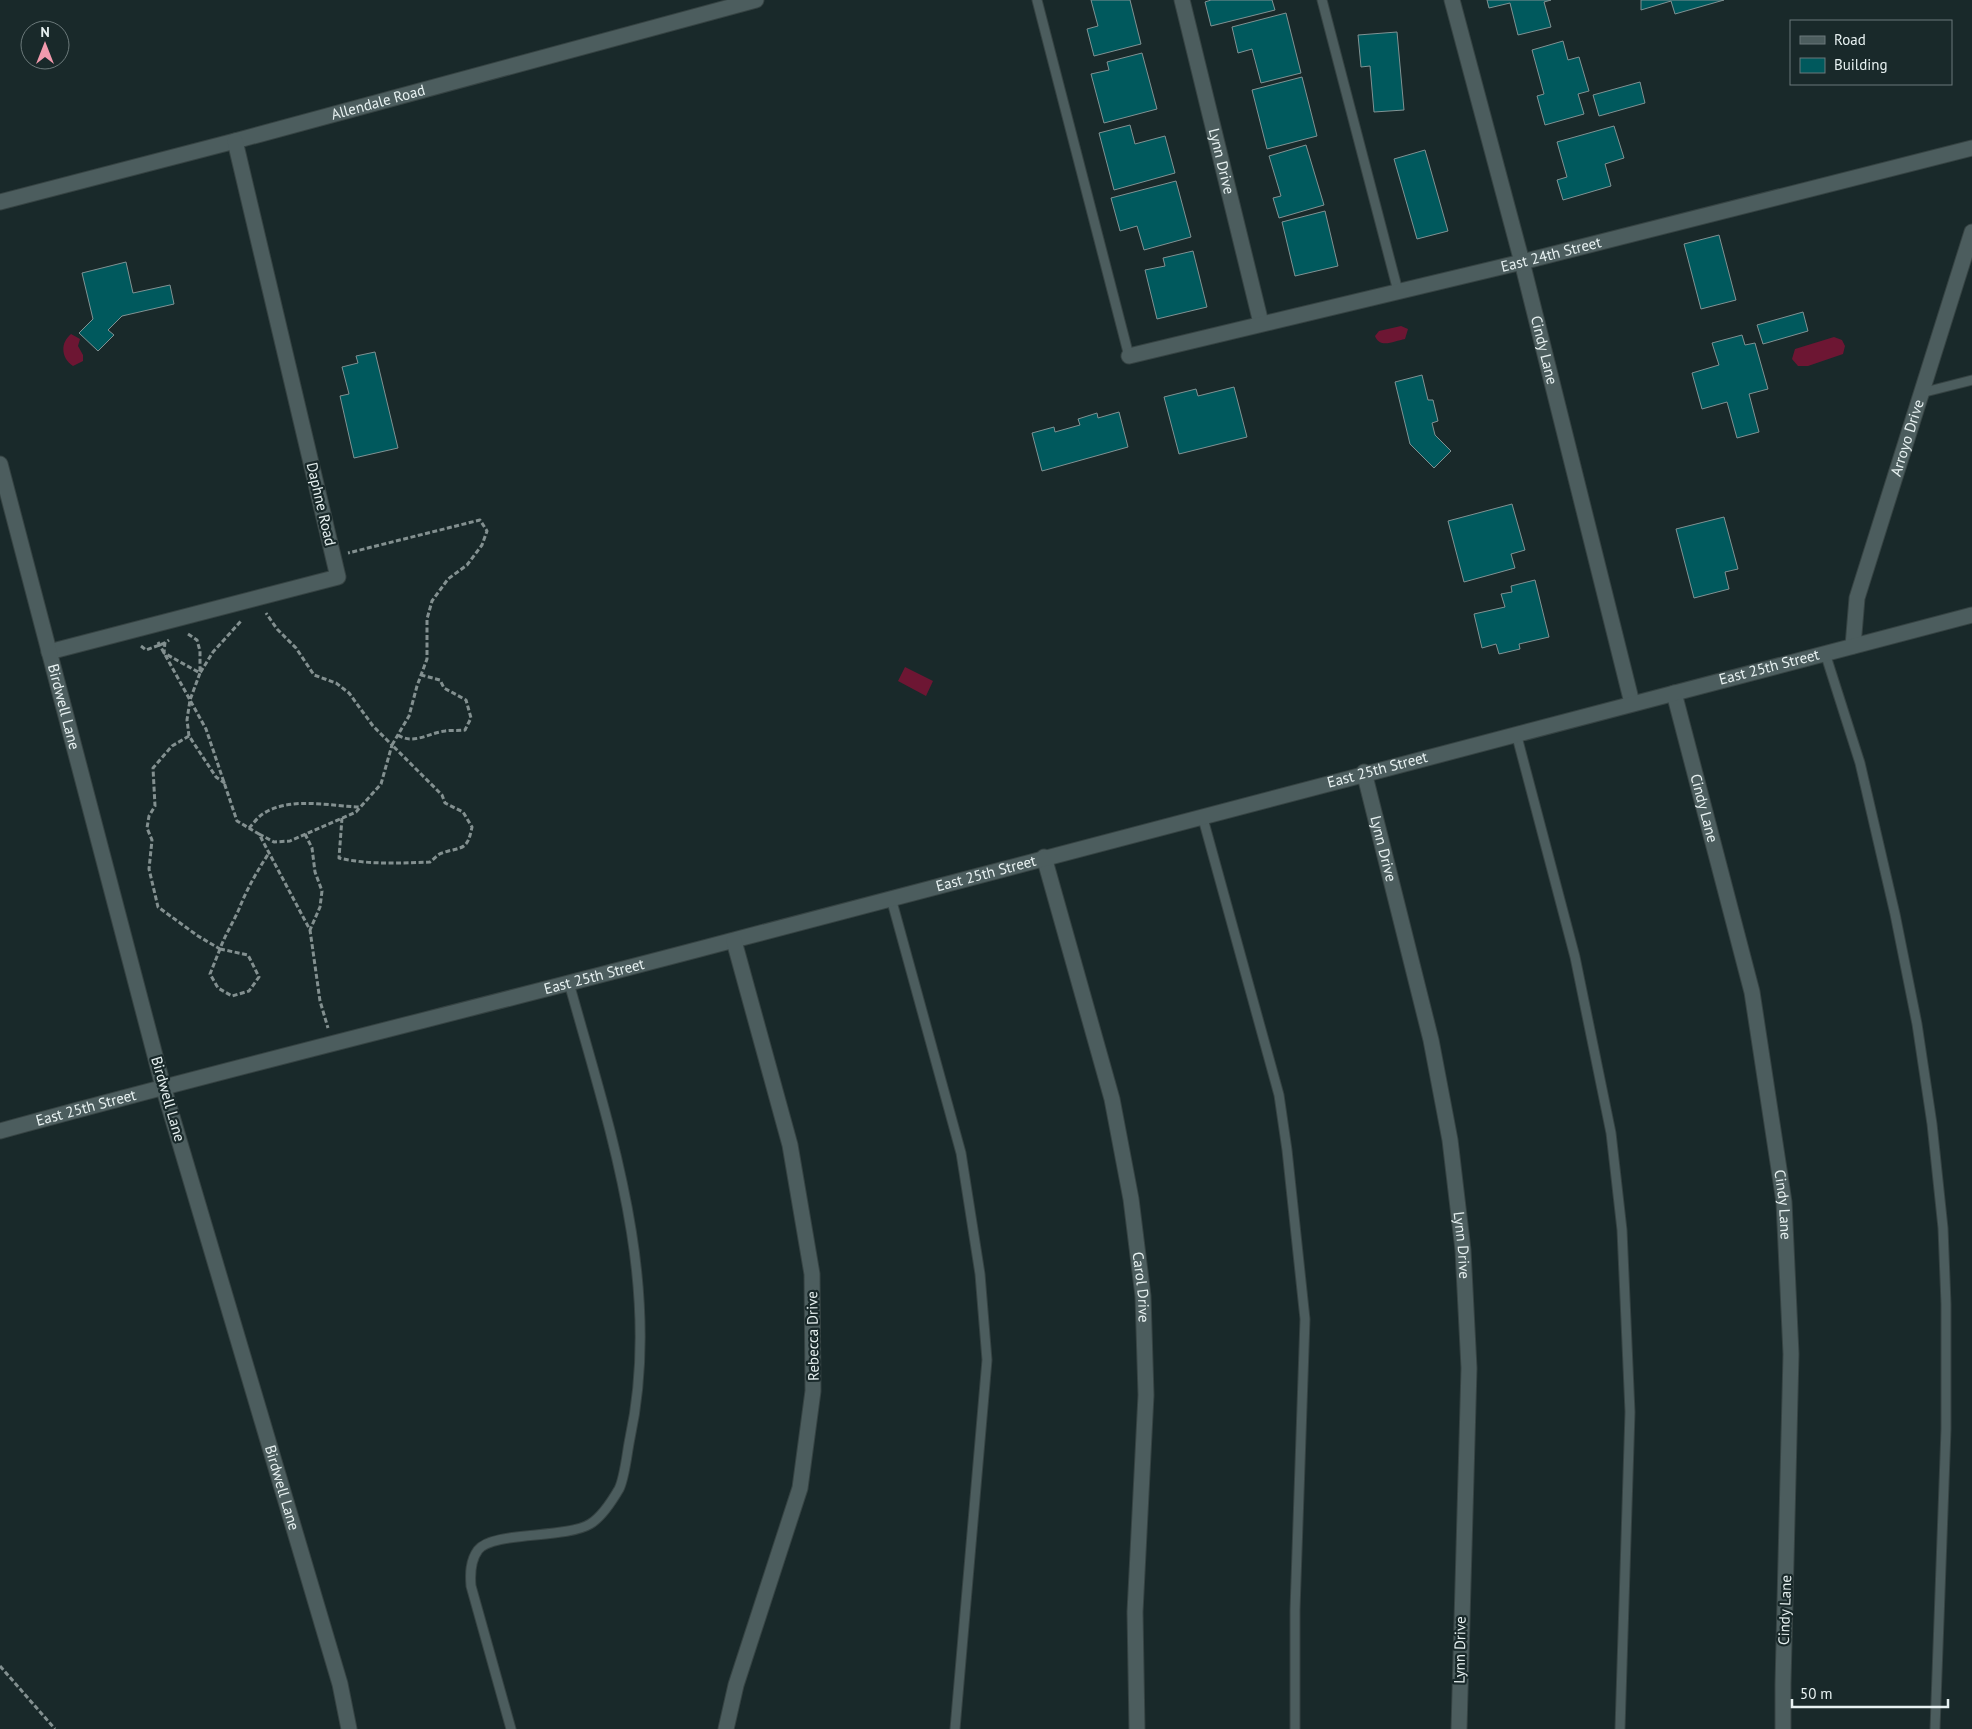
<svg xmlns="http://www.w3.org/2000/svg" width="1972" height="1729" font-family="'PT Sans',sans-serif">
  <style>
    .water { fill: #6d1633 }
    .building { fill: #00595d; stroke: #809293 }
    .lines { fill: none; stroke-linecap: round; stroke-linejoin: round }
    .lane-casing { stroke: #364343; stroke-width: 11 }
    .street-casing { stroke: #364343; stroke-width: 17 }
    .secondary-casing { stroke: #364343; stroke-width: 17 }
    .path { stroke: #839090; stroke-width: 3; stroke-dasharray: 5 2.5; stroke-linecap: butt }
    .lane { stroke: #4c5d5e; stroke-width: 9 }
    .street { stroke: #4c5d5e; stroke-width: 15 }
    .secondary { stroke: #4c5d5e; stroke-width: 15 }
    .labels { text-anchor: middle; stroke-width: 4.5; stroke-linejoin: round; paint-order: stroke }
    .street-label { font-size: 15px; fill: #e7f1f1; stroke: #19292a }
  </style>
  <rect width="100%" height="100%" fill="#19292a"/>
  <!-- water -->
  <path class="water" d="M1401 326 1408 329 1405 339C1394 341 1380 349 1375 336L1379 331Z
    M71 334 80 339 78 346 83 355V361L73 366C61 358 60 343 71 334Z
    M1834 337 1842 340 1845 346 1843 354 1808 366H1798L1792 359 1795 349Z
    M905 667 933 681 926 696 898 681Z"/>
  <!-- building -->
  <path class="building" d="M1091 0H1130L1141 44 1094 56 1087 29 1098 26Z
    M1211 0H1272L1275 10 1211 26 1205 2Z
    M1487 0H1551L1544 2 1551 27 1518 35 1510 3 1489 8Z
    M1641 0H1724L1675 14 1671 1 1641 10Z
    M1286 13 1301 73 1261 83 1252 49 1238 53 1232 27Z
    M1397 32 1404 110 1374 112 1370 66 1361 67 1358 35Z
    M1563 41 1568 60 1579 57 1589 91 1578 94 1584 114 1545 125 1537 96 1544 94 1532 50Z
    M1142 53 1157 109 1104 123 1091 74 1109 70 1107 62Z
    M1302 77 1317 136 1267 149 1252 90Z
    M1640 82 1645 103 1599 116 1593 95Z
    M1130 125 1135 144 1165 136 1175 173 1114 190 1099 133Z
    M1614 126 1624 158 1605 164 1611 186 1563 200 1557 180 1567 177 1557 142Z
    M1306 145 1324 205 1279 218 1273 198 1281 196 1269 156Z
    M1425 150 1448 231 1417 239 1394 159Z
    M1176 181 1191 237 1144 250 1137 226 1120 231 1111 198Z
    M1325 211 1338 266 1295 276 1282 222Z
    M1719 235 1736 300 1701 309 1684 244Z
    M1193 251 1207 307 1157 319 1145 270 1165 266 1163 258Z
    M126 262 133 293 170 285 174 304 122 316 108 330 114 335 98 351 79 333 93 319 82 273Z
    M1803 312 1808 331 1763 344 1757 325Z
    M1742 335 1745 345 1755 343 1768 389 1749 394 1759 432 1737 438 1727 402 1702 409 1692 373 1719 365 1712 343Z
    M375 352 398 448 354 458 340 396 349 394 342 367 358 363 356 356Z
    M1422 375 1428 400H1433L1438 421 1432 423 1435 435 1451 451 1434 468 1410 444 1395 382Z
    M1234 387 1247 437 1179 454 1164 397 1196 389 1198 396Z
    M1119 412 1128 447 1042 471 1032 433 1054 427 1055 432 1080 425 1078 419 1097 413 1098 418Z
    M1512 504 1525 550 1511 554 1515 568 1464 582 1448 521Z
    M1724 517 1738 569 1725 572 1729 589 1694 598 1676 529Z
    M1535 580 1549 637 1519 644 1520 649 1499 654 1496 644 1482 648 1474 614 1505 607 1501 594 1512 592 1511 586Z"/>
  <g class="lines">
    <defs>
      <path id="lane" d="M1037 0 1129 356
        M1322 0 1398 291
        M1921 393 1972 380
        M1825 653 1860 763 1895 914 1917 1024 1932 1124 1943 1228 1946 1304V1429L1935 1729
        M1516 733 1575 957 1611 1133 1622 1230 1630 1412 1620 1729
        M1202 815 1279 1095 1287 1150 1305 1319 1295 1610V1729
        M891 898 961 1153 980 1274 987 1360 955 1729
        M511 1729 471 1586C470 1574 470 1561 478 1550 492 1531 565 1539 590 1524 602 1517 612 1501 619 1489 625 1477 627 1452 630 1438 663 1284 610 1130 569 983"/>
      <g id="street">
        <path id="s1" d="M1182 0 1261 323"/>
        <path id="s2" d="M1452 0 1522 262 1632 703"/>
        <path id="s3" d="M0 202 235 141 756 0"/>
        <path id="s4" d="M1129 356 1522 262 1972 148"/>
        <path id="s5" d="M1853 646 1857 598 1972 232"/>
        <path d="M49 652 338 577 235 141"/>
        <path id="s6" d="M1674 693 1752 992 1784 1202 1791 1354 1783 1684V1729"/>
        <path id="s7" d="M1364 772 1431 1040 1450 1140 1463 1250 1469 1368 1459 1729"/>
        <path id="s8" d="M1044 857 1112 1099 1131 1199 1143 1296 1146 1395 1135 1612 1137 1729"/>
        <path id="s9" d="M163 1086 340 1684 349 1729"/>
        <path id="s10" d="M0 1131C244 1064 489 1005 734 940 1146 832 1558 720 1972 615"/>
        <path d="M726 1729 736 1685 800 1488 813 1391 812 1274 790 1145 734 941"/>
      </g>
      <g id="secondary">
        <path id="s11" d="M0 464 163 1086"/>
      </g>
    </defs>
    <!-- lane casing -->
    <use href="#lane" class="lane-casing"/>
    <!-- street casing -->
    <use href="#street" class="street-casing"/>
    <!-- secondary casing -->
    <use href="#secondary" class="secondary-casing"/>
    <!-- path -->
    <path class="path" d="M188 634 197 640 200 651V673L213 652 241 621
      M158 642 206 729 237 821 259 834 310 930 320 1001 328 1028
      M165 642 164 653 200 673 190 700 187 720 189 736 216 777 226 784
      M141 646 146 650 165 643 169 640
      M398 735C413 745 429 733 445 731 451 730 458 731 465 730L471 718 466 700 444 688 440 680 421 675
      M189 736 172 746 153 768 155 806 149 816 147 828 152 840 149 869 158 907 198 936 220 949C225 935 233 923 239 909 247 889 257 871 269 853
      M342 818 339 858C369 865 400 863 430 862 434 859 438 854 442 853 462 846 467 852 472 827L463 812 445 803 442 795 392 745 409 716 417 686 427 659V619L432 601 448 579 467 565 482 545 487 531 480 520 348 553
      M249 828C254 823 259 815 266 812 293 797 330 806 360 807
      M259 834 274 842 290 841 356 812 381 784 392 745 373 726 349 693 336 683 314 675 296 648 277 629 266 613
      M305 834 312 848 315 872 322 891 320 907 310 930
      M220 949 248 955 259 977 249 991 232 996 218 988 210 974Z
      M0 1666 55 1729"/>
    <!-- lane -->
    <use href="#lane" class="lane"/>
    <!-- street -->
    <use href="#street" class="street"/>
    <!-- secondary -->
    <use href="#secondary" class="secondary"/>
  </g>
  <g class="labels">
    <!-- street labels -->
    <g class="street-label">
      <text dy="5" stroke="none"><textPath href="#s3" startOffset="391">Allendale Road</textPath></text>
      <text dy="5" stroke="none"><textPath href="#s1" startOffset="166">Lynn Drive</textPath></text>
      <text dy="5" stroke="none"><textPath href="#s4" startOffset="434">East 24th Street</textPath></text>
      <text dy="5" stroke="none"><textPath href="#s2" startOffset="362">Cindy Lane</textPath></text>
      <text dy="5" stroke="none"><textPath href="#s5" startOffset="216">Arroyo Drive</textPath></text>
      <text transform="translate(321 504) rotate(77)" y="5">Daphne Road</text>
      <text dy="5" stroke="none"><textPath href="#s10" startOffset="1829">East 25th Street</textPath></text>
      <text dy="5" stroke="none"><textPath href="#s11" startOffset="251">Birdwell Lane</textPath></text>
      <text dy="5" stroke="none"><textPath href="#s10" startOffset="1424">East 25th Street</textPath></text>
      <text dy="5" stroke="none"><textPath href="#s6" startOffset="119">Cindy Lane</textPath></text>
      <text dy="5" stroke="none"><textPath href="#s7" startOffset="79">Lynn Drive</textPath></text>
      <text dy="5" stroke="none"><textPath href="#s10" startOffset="1019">East 25th Street</textPath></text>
      <text dy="5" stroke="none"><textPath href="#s10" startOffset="614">East 25th Street</textPath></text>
      <text transform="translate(168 1099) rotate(74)" y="5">Birdwell Lane</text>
      <text dy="5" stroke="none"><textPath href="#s10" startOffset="89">East 25th Street</textPath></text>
      <text dy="5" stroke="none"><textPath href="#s6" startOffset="524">Cindy Lane</textPath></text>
      <text dy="5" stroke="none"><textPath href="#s7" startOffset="484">Lynn Drive</textPath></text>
      <text dy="5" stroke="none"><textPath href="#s8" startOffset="442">Carol Drive</textPath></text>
      <text transform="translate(813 1336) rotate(-91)" y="5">Rebecca Drive</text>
      <text dy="5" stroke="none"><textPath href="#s9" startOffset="419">Birdwell Lane</textPath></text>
      <text transform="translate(1785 1610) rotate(-88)" y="5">Cindy Lane</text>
      <text transform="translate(1460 1650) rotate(-89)" y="5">Lynn Drive</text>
    </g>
  </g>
  <!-- legend -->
  <rect x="1790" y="20" width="162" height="65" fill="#19292a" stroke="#6b797a"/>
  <rect x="1800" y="36" width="25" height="8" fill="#4c5d5e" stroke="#6b797a"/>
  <text x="1834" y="45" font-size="15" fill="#e7f1f1">Road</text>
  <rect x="1800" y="58" width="25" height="15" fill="#00595d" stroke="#6b797a"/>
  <text x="1834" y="70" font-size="15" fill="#e7f1f1">Building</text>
  <!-- north arrow -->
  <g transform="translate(45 45)"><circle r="24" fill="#19292a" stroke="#6b797a"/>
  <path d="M0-4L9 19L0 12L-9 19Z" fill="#f29aad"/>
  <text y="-8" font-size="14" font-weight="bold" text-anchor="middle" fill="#e7f1f1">N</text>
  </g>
  <!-- scale -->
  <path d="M1792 1699v8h156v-8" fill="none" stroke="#e7f1f1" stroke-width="2.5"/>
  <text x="1800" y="1699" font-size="15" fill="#e7f1f1" stroke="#19292a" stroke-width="4" paint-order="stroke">50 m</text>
</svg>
